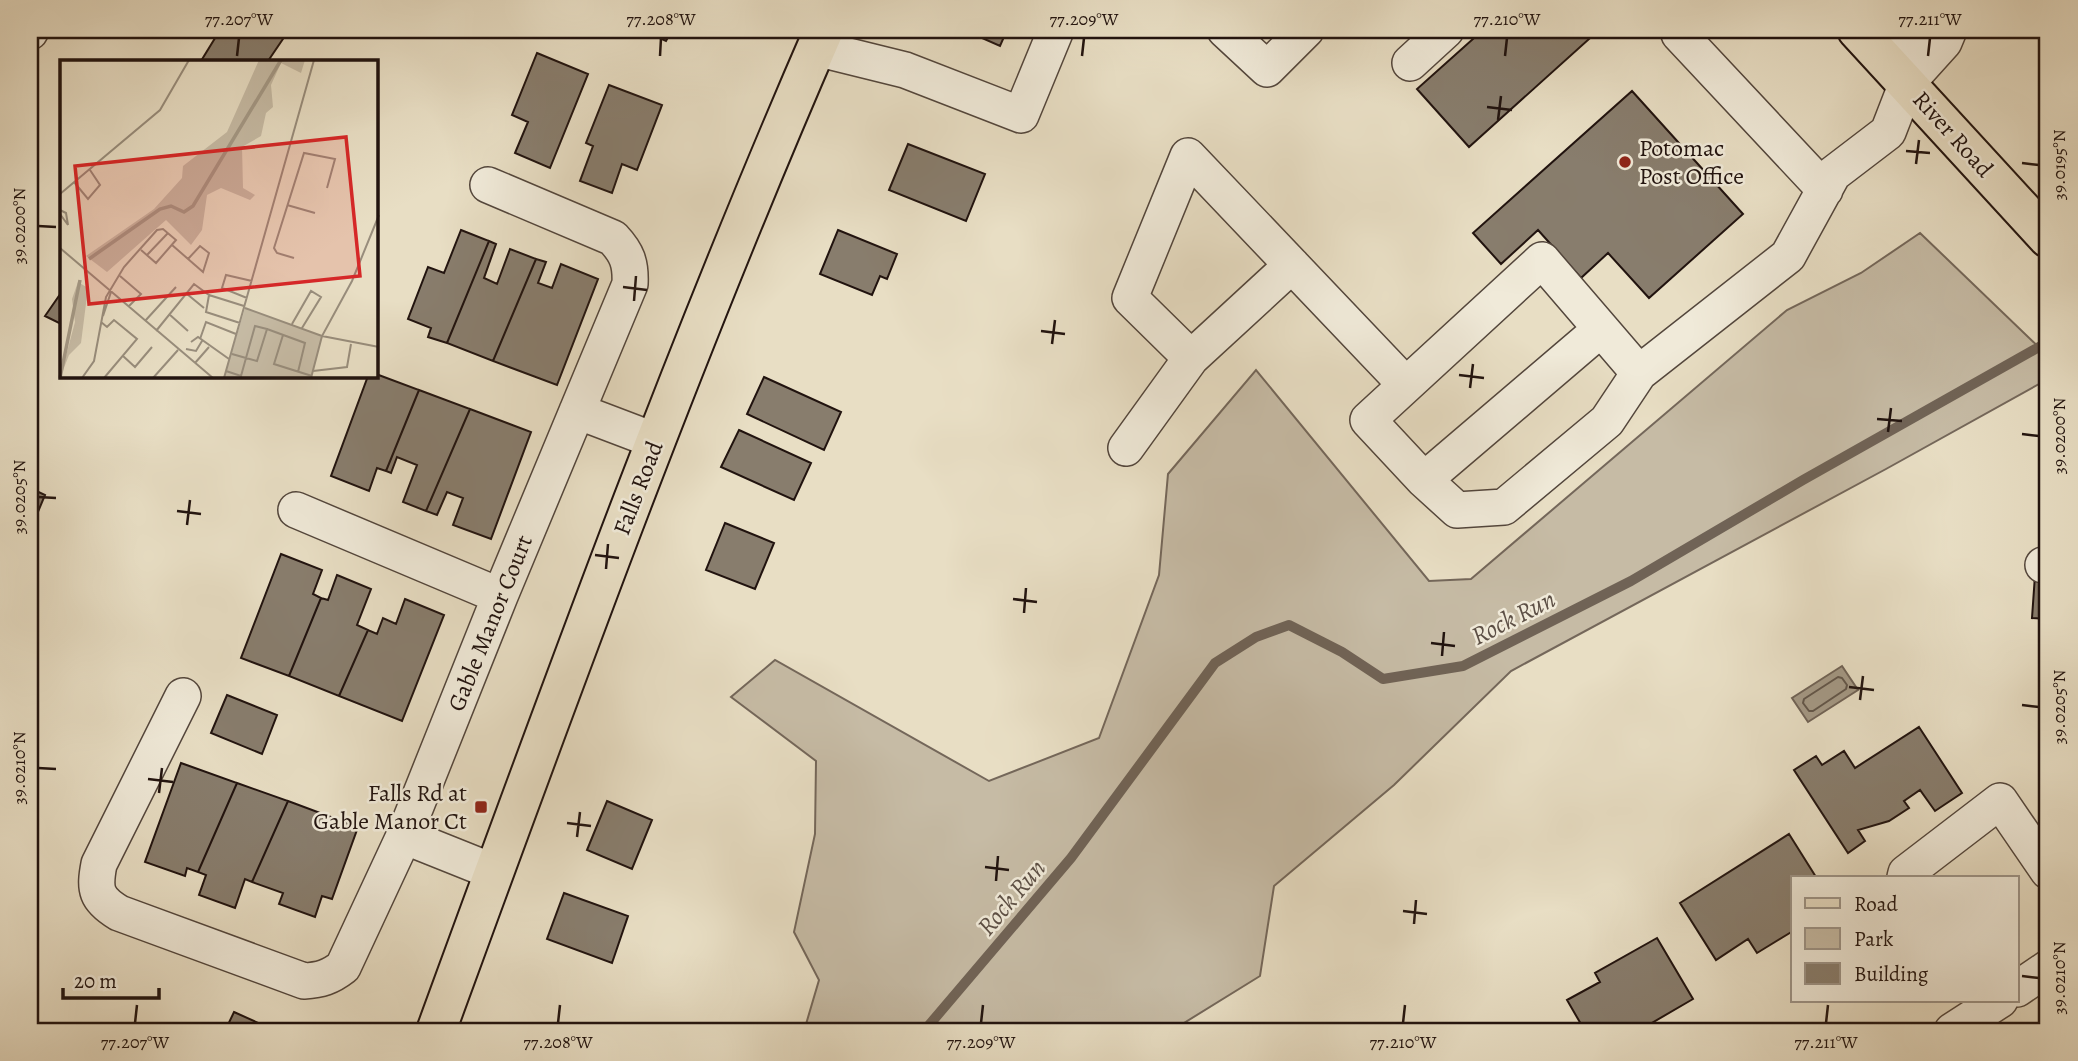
<svg xmlns="http://www.w3.org/2000/svg" width="2078" height="1061" font-family="Alegreya,serif">
  <style>
    .green { fill: #c6bba5; stroke: #74675a; stroke-width: 2 }
    .water { fill: #a49986; stroke: #706356; stroke-width: 2 }
    .lines { fill: none; stroke-linecap: round; stroke-linejoin: round }
    .shore { stroke: #62564a; stroke-width: 2 }
    .stream { stroke: #706356; stroke-width: 10 }
    .building { fill: #887d6d; stroke: #21130f; stroke-width: 2 }
    .minor-casing { stroke: #53463c; stroke-width: 38 }
    .major-casing { stroke: #21130f; stroke-width: 42 }
    .minor { stroke: #f0ead9; stroke-width: 35 }
    .major { stroke: #e8dec4; stroke-width: 38 }
    .ticks { fill: none; stroke: #21130f; stroke-width: 2.5 }
    .poi-dot { fill: #8f2418; stroke: #f0ead9; stroke-width: 2.5 }
    .labels { text-anchor: middle; stroke-width: 5; stroke-linejoin: round; paint-order: stroke }
    .street-label { font-size: 24px; fill: #21130f; stroke: #f0ead9 }
    .poi-label { font-size: 24px; fill: #21130f; stroke: #f0ead9; text-anchor: start }
    .water-label { font-size: 26px; font-style: italic; fill: #5c4f45; stroke: #f0ead9 }
    .inset-river { fill: none; stroke: #a49986; stroke-width: 3.5 }
    .inset-road { fill: none; stroke: #988d7c; stroke-width: 2 }
    .view { fill: #d62828; fill-opacity: 0.15; stroke: #d62828; stroke-width: 3.5 }
    .inset-edge { fill: none; stroke: #21130f; stroke-width: 3.5 }
    .neatline { fill: none; stroke: #21130f; stroke-width: 2.5 }
    .ticks-label { font-size: 18px; text-anchor: middle; fill: #21130f }
  </style>
  <rect width="100%" height="100%" fill="#e8dec4"/>
  <filter id="stains"><feTurbulence type="fractalNoise" baseFrequency=".00286" numOctaves="4"/><feColorMatrix values="0 0 0 0 .2 0 0 0 0 .09 0 0 0 0 .02 0 0 0 .5 -.17"/></filter>
  <radialGradient id="worn" r=".72"><stop offset=".6" stop-color="#630" stop-opacity="0"/><stop offset="1" stop-color="#630" stop-opacity=".3"/></radialGradient>
  <!-- green -->
  <path class="green" d="M1920 233 2048 356V379L1886 469 1511 671 1394 785 1274 886 1260 976 1171 1031H804L819 980 794 932 815 834 816 761 731 697 775 660 989 781 1099 738 1159 575 1168 474 1256 370 1429 581 1471 579 1787 310 1861 273Z"/>
  <!-- water -->
  <path class="water" d="M1842 666 1858 690 1808 722 1792 698Z"/>
  <g class="lines">
    <!-- shore -->
    <path class="shore" d="M1838 677 1842 678 1847 685 1846 689 1813 711H1809L1803 703 1804 699Z"/>
    <!-- stream -->
    <path class="stream" d="M924 1031 1071 858 1215 663 1256 637 1289 625 1342 652 1383 679 1463 666 1631 581 1803 480 2046 343"/>
  </g>
  <!-- building -->
  <path class="building" d="M220 30H289L268 61H201Z
    M642 30H672L666 41Z
    M964 30H1007L1000 46Z
    M1483 30H1599L1469 147 1417 89Z
    M537 53 588 74 550 168 515 153 528 122 512 115Z
    M609 85 662 105 637 170 622 164 612 193 580 181 593 146 586 143Z
    M1632 91 1743 214 1649 298 1608 253 1581 278 1538 230 1501 264 1473 233Z
    M908 144 985 174 966 221 889 190Z
    M461 230 489 241 447 343 428 337 431 328 408 319 428 267 444 273Z
    M838 230 897 254 887 279 880 276 872 295 820 274Z
    M489 241 496 244 484 278 497 284 510 249 536 259 493 361 447 343Z
    M536 259 546 262 538 283 552 288 561 264 598 279 557 385 493 361Z
    M61 293V324L45 316Z
    M376 374 419 390 386 471 377 468 369 491 331 476 368 376H376Z
    M764 377 841 412 824 450 747 414Z
    M419 390 470 409 426 511 403 502 417 465 397 457 391 473 386 471Z
    M470 409 531 432 491 539 453 525 463 498 447 492 437 515 426 511Z
    M739 430 811 463 794 500 721 467Z
    M30 488 45 495 30 531Z
    M725 523 774 543 755 589 706 570Z
    M281 554 322 570 313 594 321 598 289 676 241 658Z
    M337 575 371 589 357 625 368 630 339 696 289 676 321 598 328 600Z
    M2035 575 2048 576V619L2032 618Z
    M405 599 444 615 402 721 339 696 368 630 377 634 383 618 396 624Z
    M227 695 277 715 262 754 211 733Z
    M1919 727 1962 793 1935 811 1920 790 1904 801 1909 808 1889 821 1858 830 1865 841 1848 853 1794 770 1816 756 1822 765 1844 751 1855 768Z
    M181 763 237 783 198 872 187 868 185 876 145 862Z
    M237 783 288 801 252 882 245 879 235 908 199 895 206 875 198 872Z
    M288 801 358 827 332 899 322 896 315 917 279 904 283 893 252 882Z
    M607 801 652 820 632 869 587 850Z
    M1789 834 1816 877H1793V931L1757 953 1748 939 1716 960 1680 903Z
    M564 893 628 916 612 963 547 939Z
    M1657 938 1693 999 1638 1031H1585L1567 1000 1600 982 1595 973Z
    M234 1012 274 1030 273 1031H225Z"/>
  <g class="lines">
    <defs>
      <path id="minor" d="M1225 30 1267 69 1306 30
        M1684 30 1679 34 1825 190
        M30 32 31 30
        M816 48 905 70 1021 115 1056 30
        M1410 63 1446 30
        M1907 83 1944 42 1949 30
        M1292 265 1191 358 1130 298 1188 156 1406 385
        M1639 373 1542 260 1368 420 1424 480 1457 510 1504 507 1607 421 1639 373 1788 256 1833 174 1888 132 1907 83 1908 30
        M577 411 656 441
        M1126 448 1191 358
        M1424 480 1601 329
        M296 510 500 596
        M2043 565H2048
        M183 696 99 864C94 890 96 899 119 913L304 981C321 980 330 977 343 967L404 836 500 596 630 284C631 263 627 253 613 238L488 185
        M404 836 494 872
        M1905 877 1906 873 2000 801 2048 871
        M2017 989 2048 968
        M1952 1031 2000 1000"/>
      <path id="major" d="M1857 30 2048 238
        M436 1031C559 695 681 358 824 30"/>
    </defs>
    <!-- minor casing -->
    <use href="#minor" class="minor-casing"/>
    <!-- major casing -->
    <use href="#major" class="major-casing"/>
    <!-- minor -->
    <use href="#minor" class="minor"/>
    <!-- major -->
    <use href="#major" class="major"/>
  </g>
  <!-- ticks -->
  <path class="ticks" d="M237 56 239 38M660 56 661 38M1082 56 1084 38M1505 56 1507 38M1928 56 1930 38M1487 107 1512 110M1498 120 1501 96M1906 151 1930 153M2022 163 2039 165M1916 164 1919 140M38 226 56 227M623 287 647 290M634 301 636 276M1041 331 1065 334M1052 344 1055 320M1459 375 1484 378M1470 388 1473 364M1877 419 1902 421M1888 432 1891 408M2022 434 2039 436M38 497 56 498M177 511 201 514M187 525 190 500M595 555 619 558M606 569 608 544M1013 599 1037 602M1024 613 1026 588M1431 643 1455 646M1442 656 1444 632M1849 687 1874 690M1860 700 1863 676M2022 705 2039 707M38 768 56 769M148 779 173 782M159 793 162 768M567 823 591 826M577 837 580 812M985 867 1009 870M996 881 998 856M1403 911 1427 914M1414 924 1416 900M2022 976 2039 978M135 1023 137 1005M558 1023 560 1005M981 1023 983 1005M1403 1023 1405 1005M1826 1023 1828 1005"/>
  <!-- markers -->
  <g class="poi-dot">
    <circle cx="1625" cy="162" r="7"/>
    <rect x="474" y="800" width="14" height="14" rx="3.5"/>
  </g>
  <g class="labels">
    <!-- street labels -->
    <g class="street-label">
      <text transform="translate(1953 134) rotate(48)" y="8">River Road</text>
      <text transform="translate(638 488) rotate(-69)" y="8">Falls Road</text>
      <text transform="translate(490 623) rotate(-68)" y="8">Gable Manor Court</text>
    </g>
    <!-- poi labels -->
    <g class="poi-label">
      <text x="1639" y="156">Potomac<tspan x="1639" dy="28">Post Office</tspan></text>
      <text x="467" y="801" text-anchor="end">Falls Rd at<tspan x="467" dy="28">Gable Manor Ct</tspan></text>
    </g>
    <!-- water labels -->
    <g class="water-label">
      <text transform="translate(1513 617) rotate(-27)" y="9">Rock Run</text>
      <text transform="translate(1011 897) rotate(-50)" y="9">Rock Run</text>
    </g>
  </g>
  <!-- overview -->
  <g transform="translate(60 60)">
    <rect width="318" height="318" fill="#e8dec4"/>
    <path d="M199 0H245L241 13 221 3 211 25 213 47 206 53 201 76 182 87 183 128 195 135 190 140 161 128 147 135 142 170 131 185 106 160 47 212 26 196 94 149 122 118 123 106 167 72ZM18 222 28 228 21 283 9 295 0 318 15 262 12 239ZM185 248 262 276 251 318H164Z" fill="#c6bba5"/>
    <path class="inset-river" d="M29 199 100 149 111 146 124 152 133 146 221 0M0 318 20 220"/>
    <path class="inset-road" d="M14 122 28 139 40 125 30 110M0 134 100 50 129 0M227 145 255 153M0 150 6 153 8 165 0 154M112 185 143 212 149 193 140 186 128 199M0 188 153 318M87 195 108 173M234 198 217 193 214 188 244 93 275 99 267 128M60 216 81 234 69 246M127 234 144 248M149 235 146 252 180 263M187 238 162 228 166 215 192 221M185 248 262 276 319 287M109 254 128 271M43 256 51 232M85 261 116 227M41 262 47 267 54 260 77 279 44 318M232 264 251 231 261 237 242 268M207 269 245 283 238 312M96 271 134 224 149 235 184 246M223 275 214 304 252 316M140 279 146 262 176 274M131 282 138 277 169 299M126 289 136 291 142 281M63 296 75 307 92 287M135 303 149 287M166 311 181 316 186 298 195 266 207 269 197 301 186 298 172 294M253 311 287 307 291 284M22 318 34 301 46 237 64 207 97 170 103 169 116 180 96 203 81 190M93 318 118 290M164 318 254 0M251 318 262 276 292 221 319 155"/>
    <path class="view" d="M286 77 300 216 29 244 15 106Z"/>
    <rect width="318" height="318" class="inset-edge"/>
  </g>
  <!-- margin -->
  <rect width="2078" height="1061" fill="none" stroke="#e8dec4" stroke-width="77"/>
  <!-- legend -->
  <rect x="1791" y="876" width="228" height="126" fill="#f0ead9" stroke="#9d9488" stroke-width="2"/>
  <rect x="1805" y="898" width="35" height="10" fill="#e8dec4" stroke="#9d9488" stroke-width="2"/>
  <text x="1854" y="911" font-size="21" fill="#21130f">Road</text>
  <rect x="1805" y="928" width="35" height="21" fill="#c6bba5" stroke="#9d9488" stroke-width="2"/>
  <text x="1854" y="946" font-size="21" fill="#21130f">Park</text>
  <rect x="1805" y="963" width="35" height="21" fill="#887d6d" stroke="#9d9488" stroke-width="2"/>
  <text x="1854" y="981" font-size="21" fill="#21130f">Building</text>
  <!-- scale -->
  <path d="M63 988v10h96v-10" fill="none" stroke="#21130f" stroke-width="3.5"/>
  <text x="74" y="988" font-size="21" fill="#21130f" stroke="#f0ead9" stroke-width="5" paint-order="stroke">20 m</text>
  <rect x="38" y="38" width="2001" height="985" class="neatline"/>
  <g class="ticks-label">
    <text x="239" y="25">77.207°W</text>
    <text x="661" y="25">77.208°W</text>
    <text x="1084" y="25">77.209°W</text>
    <text x="1507" y="25">77.210°W</text>
    <text x="1930" y="25">77.211°W</text>
    <text transform="translate(2059 165) rotate(-90)" y="6">39.0195°N</text>
    <text transform="translate(19 226) rotate(-90)" y="6">39.0200°N</text>
    <text transform="translate(2059 436) rotate(-90)" y="6">39.0200°N</text>
    <text transform="translate(19 497) rotate(-90)" y="6">39.0205°N</text>
    <text transform="translate(2059 707) rotate(-90)" y="6">39.0205°N</text>
    <text transform="translate(19 768) rotate(-90)" y="6">39.0210°N</text>
    <text transform="translate(2059 978) rotate(-90)" y="6">39.0210°N</text>
    <text x="135" y="1048">77.207°W</text>
    <text x="558" y="1048">77.208°W</text>
    <text x="981" y="1048">77.209°W</text>
    <text x="1403" y="1048">77.210°W</text>
    <text x="1826" y="1048">77.211°W</text>
  </g>
  <rect width="100%" height="100%" filter="url(#stains)"/>
  <rect width="100%" height="100%" fill="url(#worn)"/>
</svg>
